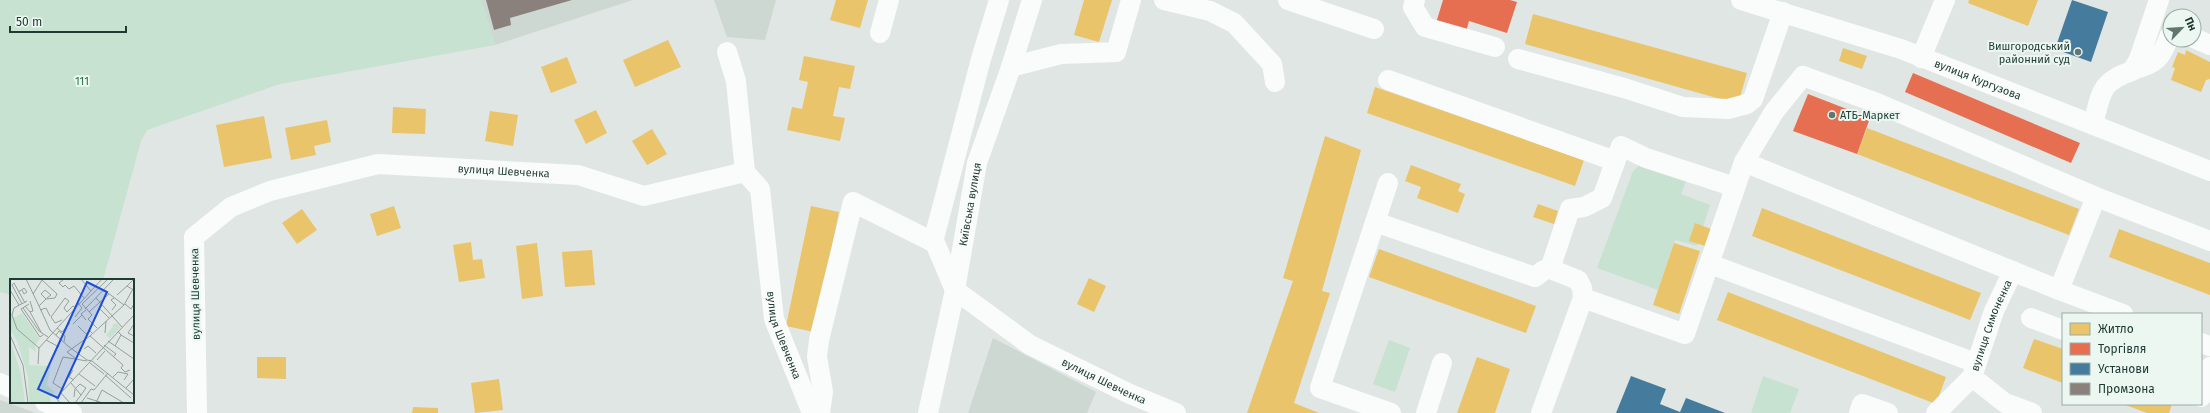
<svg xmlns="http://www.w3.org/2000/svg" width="2210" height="413" font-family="'Fira Sans',sans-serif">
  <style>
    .built { fill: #cdd8d3 }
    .green { fill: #c7e2d0 }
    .homes { fill: #e9c46a }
    .shops { fill: #e76f51 }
    .public { fill: #457b9d }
    .industry { fill: #8a817c }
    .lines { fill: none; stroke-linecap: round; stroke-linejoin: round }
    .minor { stroke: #fafbfb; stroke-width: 20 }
    .poi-dot { fill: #617671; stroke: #ecf7f2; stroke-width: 1.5 }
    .labels { text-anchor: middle; stroke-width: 4; stroke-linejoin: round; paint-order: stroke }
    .poi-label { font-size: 11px; fill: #1d3a33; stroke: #ecf7f2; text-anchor: end }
    .street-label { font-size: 11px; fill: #1d3a33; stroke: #ecf7f2 }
    .park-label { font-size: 11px; fill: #247446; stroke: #ecf7f2 }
    .inset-road { fill: none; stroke: #92a19d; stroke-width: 1 }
    .view { fill: #1d4ed8; fill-opacity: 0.15; stroke: #1d4ed8; stroke-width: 2 }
    .inset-edge { fill: none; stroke: #1d3a33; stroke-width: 2 }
  </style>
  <rect width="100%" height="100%" fill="#e0e6e3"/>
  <!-- built -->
  <path class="built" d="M481 0H633L495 45Z
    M714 0H776L765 40 727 37Z
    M993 338 1096 392 1087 413H968Z
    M0 400 36 413H0Z"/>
  <!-- green -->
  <path class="green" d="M0 0H481L495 45 280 84 147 130 141 141 103 280H11V295L0 292Z
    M1648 164 1687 179 1681 194 1710 205 1697 246 1675 240 1658 290 1597 268 1633 171 1639 166Z
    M1389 340 1410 348 1395 392 1373 384Z
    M1763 376 1799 389 1790 413H1751Z"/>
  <!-- homes -->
  <path class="homes" d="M836 0H868L860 28 830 20Z
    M1084 0H1112L1099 42 1074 35Z
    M1969 0H2038L2028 26 1968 3Z
    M1533 14 1747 73 1738 104 1525 44Z
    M668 40 681 67 635 87 623 60Z
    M1843 48 1867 56 1862 69 1839 61Z
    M2186 50 2210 62V79L2206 80 2201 92 2171 80 2175 68 2172 67 2178 52 2185 55Z
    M804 56 855 66 850 89 839 87 833 116 845 118 840 141 787 130 792 107 802 109 808 82 799 80Z
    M567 57 577 83 551 93 541 67Z
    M1375 87 1584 160 1575 186 1367 113Z
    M393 107 426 109 425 134 392 133Z
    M596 110 607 133 586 144 574 120Z
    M490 111 518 115 513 146 485 141Z
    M264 116 272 158 224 167 216 125Z
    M327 120 331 142 314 146 316 155 291 160 285 128Z
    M1867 128 2079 209 2069 235 1857 154Z
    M652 129 667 154 647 165 632 141Z
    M1325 136 1361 150 1322 291 1330 293 1294 403 1319 413H1247L1293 281 1283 278Z
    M1411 165 1461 184 1458 191 1465 194 1458 213 1417 198 1421 187 1405 181Z
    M1538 204 1558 211 1554 224 1533 217Z
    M394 206 401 228 377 236 370 214Z
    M811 206 839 212 814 332 786 326Z
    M1762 208 1981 293 1970 320 1752 236Z
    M302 209 317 230 297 244 282 223Z
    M1695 223 1711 229 1705 246 1689 241Z
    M2119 229 2210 263V295L2109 257Z
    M471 242 473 260 482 259 485 278 459 282 453 245Z
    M537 243 543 296 522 299 516 246Z
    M1674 243 1700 251 1679 314 1653 305Z
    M1379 249 1536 306 1526 333 1369 277Z
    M592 250 595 285 565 287 562 252Z
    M1089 278 1106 286 1094 312 1077 304Z
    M1728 292 1946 377 1936 404 1717 320Z
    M2034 339 2063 349V383L2023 368Z
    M257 357H286V379L257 378Z
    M1477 357 1510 369 1495 413H1457Z
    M499 379 503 410 475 413 471 383Z
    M2123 404H2172L2169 413H2147Z
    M413 407 438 408V413H412Z"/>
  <!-- shops -->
  <path class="shops" d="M1443 0H1510L1517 2 1507 33 1469 21 1466 32 1436 23Z
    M1913 73 2080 143 2071 163 1905 92Z
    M1808 94 1870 118 1857 154 1793 131Z"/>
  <!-- public -->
  <path class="public" d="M2072 0 2108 12 2091 62 2055 49Z
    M1631 376 1666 389 1660 404 1680 412 1686 398 1725 413H1616Z"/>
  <!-- industry -->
  <path class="industry" d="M486 0H572L510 18 511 25 494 30Z"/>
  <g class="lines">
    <!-- minor -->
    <g class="minor">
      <path d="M1164 0 1210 11 1234 23 1272 64 1275 82"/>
      <path d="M1288 0 1374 29"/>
      <path d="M1415 0 1413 7 1425 27 1495 47"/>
      <path id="s1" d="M1741 0 1901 49 2210 171"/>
      <path d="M880 33 889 0"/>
      <path d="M2194 38 2210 45"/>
      <path d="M727 52 736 81 745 172"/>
      <path d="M1921 58 1945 0"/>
      <path d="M1518 59 1624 88 1683 107 1728 109 1747 104 1753 99 1783 12"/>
      <path d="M1011 67 1061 54 1116 52 1131 0"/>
      <path d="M2132 70C2157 64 2161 58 2170 35"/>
      <path d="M1388 80 1615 161"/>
      <path d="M2093 125C2101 94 2099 82 2132 71L2139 59 2159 0"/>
      <path d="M1744 162 2059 290 2123 314"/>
      <path d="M1388 183 1320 388 1391 413"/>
      <path d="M1375 222 1535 277 1544 270 1550 269 1578 280 1582 288 1583 298"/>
      <path d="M933 242 981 59 999 0"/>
      <path d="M1710 264 1976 363"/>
      <path d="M1550 269 1570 209 1584 207 1602 198 1621 146 1646 158 1735 187"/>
      <path d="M2059 290 2096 197"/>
      <path d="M2031 318 2063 330"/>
      <path d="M2201 343 2210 346"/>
      <path d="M1972 377 2005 403 2032 413"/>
      <path d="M0 383 11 388"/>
      <path d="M2201 397 2210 367"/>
      <path d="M45 402 72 413"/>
      <path id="s2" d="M197 413 194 237 231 207 270 191 378 164 578 175 644 196 745 172 760 189 774 319 812 413"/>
      <path id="s3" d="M820 413 823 392 817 357 819 340 853 202 935 243 955 290 1030 345 1130 394 1176 413"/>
      <path id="s4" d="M928 413 955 290 977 163 1011 67 1032 0"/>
      <path d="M1426 413 1442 363"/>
      <path d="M1541 413 1583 298 1685 334 1744 162 1774 112 1803 76 1877 103 2096 197 2210 241"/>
      <path d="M1859 413 1862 404 1888 413"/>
      <path id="s5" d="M1936 413 1972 377 1994 311 2013 271"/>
    </g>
  </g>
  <!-- markers -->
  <g class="poi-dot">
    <circle cx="2078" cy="52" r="4"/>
    <circle cx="1832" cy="115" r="4"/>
  </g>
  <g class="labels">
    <!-- poi labels -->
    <g class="poi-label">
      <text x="2070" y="50">Вишгородський<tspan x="2070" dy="13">районний суд</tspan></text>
      <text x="1840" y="119" text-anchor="start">АТБ-Маркет</text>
    </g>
    <!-- street labels -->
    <g class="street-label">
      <text dy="4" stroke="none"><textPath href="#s1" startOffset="250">вулиця Кургузова</textPath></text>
      <text dy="4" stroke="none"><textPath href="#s2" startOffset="503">вулиця Шевченка</textPath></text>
      <text dy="4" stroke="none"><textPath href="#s4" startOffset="213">Київська вулиця</textPath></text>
      <text transform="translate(195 294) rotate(-91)" y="4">вулиця Шевченка</text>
      <text dy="4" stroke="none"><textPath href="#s5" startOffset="106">вулиця Симоненка</textPath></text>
      <text dy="4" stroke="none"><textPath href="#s2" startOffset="922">вулиця Шевченка</textPath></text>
      <text dy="4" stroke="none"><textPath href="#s3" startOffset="534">вулиця Шевченка</textPath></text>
    </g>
    <!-- park labels -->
    <g class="park-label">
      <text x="82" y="85">111</text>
    </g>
  </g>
  <!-- overview -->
  <g transform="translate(10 279)">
    <rect width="124" height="124" fill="#e0e6e3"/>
    <path d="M0 31 4 39 12 34 30 60 25 66 26 73 19 68V86L41 87 37 106 45 113 40 119 42 124H19L18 98 7 62 0 50ZM107 44 111 48 100 59 96 56 103 48 102 46ZM0 61 11 94 15 124H0Z" fill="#c7e2d0"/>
    <path class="inset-road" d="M16 0 29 27M31 0 47 15 45 19 36 20 29 27 40 51 58 67 77 81 82 82 124 116M71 0 81 12M53 1 49 4 53 8 55 6 59 10 64 7M64 7 74 19M122 10 117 7 124 0M0 11 9 26M94 11 114 26 124 8M8 13 13 10 14 9 17 13 14 15 12 11M23 15 32 1M107 16 117 7M86 19 112 48M36 20 31 15 35 11 41 16 37 19M17 22 4 29 2 36 7 50 29 69M90 23 99 15M12 25 2 6 4 4 15 24M19 25 11 30 30 58 33 56M115 25 121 30 124 25M114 26 80 57 113 86 111 89 115 93 120 91M15 27 20 33 23 32 20 22M92 27 89 29 99 39M13 29 29 52 38 58M75 30 104 0M30 31 36 29 40 37M102 31 106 26 101 21 104 19M20 33 31 53M79 33 90 23M65 38 72 29 68 24M52 41 45 44 41 38 55 19 59 22 54 29 57 33 63 27 65 28M76 41 71 35 76 31M63 45 72 36M124 45 118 54 124 57M68 47 76 55 80 52 82 54M47 49 52 53 60 44M87 49 78 40 82 36 72 25 98 0M95 54 96 42M0 56 13 86 18 124M46 56 49 52 55 57 54 63M111 56 124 64M36 61 49 68M98 62 124 80M94 66 106 75 103 78M105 67 111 56 108 52M74 70 78 67 86 74M65 79 57 73 80 57M87 81 95 72M80 84 94 95M28 85 29 69 92 0M63 91 59 98 64 101M69 95 85 107M95 96 121 119M103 98 108 93 118 95 114 101M61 104 71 116 65 124M116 109 124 100M54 111 43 104 53 78 77 82M51 114 60 124M64 118 65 110 70 105 76 109 71 116M77 119 93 124M50 124 46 119 124 36M71 124 81 110 84 111 98 94M86 124 92 111 114 124"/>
    <path class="view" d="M77 3 97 13 48 119 28 110Z"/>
    <rect width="124" height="124" class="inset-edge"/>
  </g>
  <!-- legend -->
  <rect x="2062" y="313" width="140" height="92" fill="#ecf7f2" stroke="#99aba6"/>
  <rect x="2070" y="323" width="20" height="12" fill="#e9c46a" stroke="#99aba6"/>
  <text x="2098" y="333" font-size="12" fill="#1d3a33">Житло</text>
  <rect x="2070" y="343" width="20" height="12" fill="#e76f51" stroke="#99aba6"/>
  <text x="2098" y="353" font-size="12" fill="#1d3a33">Торгівля</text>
  <rect x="2070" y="363" width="20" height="12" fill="#457b9d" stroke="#99aba6"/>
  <text x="2098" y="373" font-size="12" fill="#1d3a33">Установи</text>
  <rect x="2070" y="383" width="20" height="12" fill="#8a817c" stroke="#99aba6"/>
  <text x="2098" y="393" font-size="12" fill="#1d3a33">Промзона</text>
  <!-- north arrow -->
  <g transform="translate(2182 28) rotate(65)"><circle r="19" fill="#ecf7f2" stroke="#99aba6"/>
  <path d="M0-3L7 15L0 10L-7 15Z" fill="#617671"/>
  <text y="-6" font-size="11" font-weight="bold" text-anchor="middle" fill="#1d3a33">Пн</text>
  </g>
  <!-- scale -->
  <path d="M10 26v6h116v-6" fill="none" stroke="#1d3a33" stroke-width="2"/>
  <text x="16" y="26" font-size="12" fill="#1d3a33" stroke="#ecf7f2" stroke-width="3" paint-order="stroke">50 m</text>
</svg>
